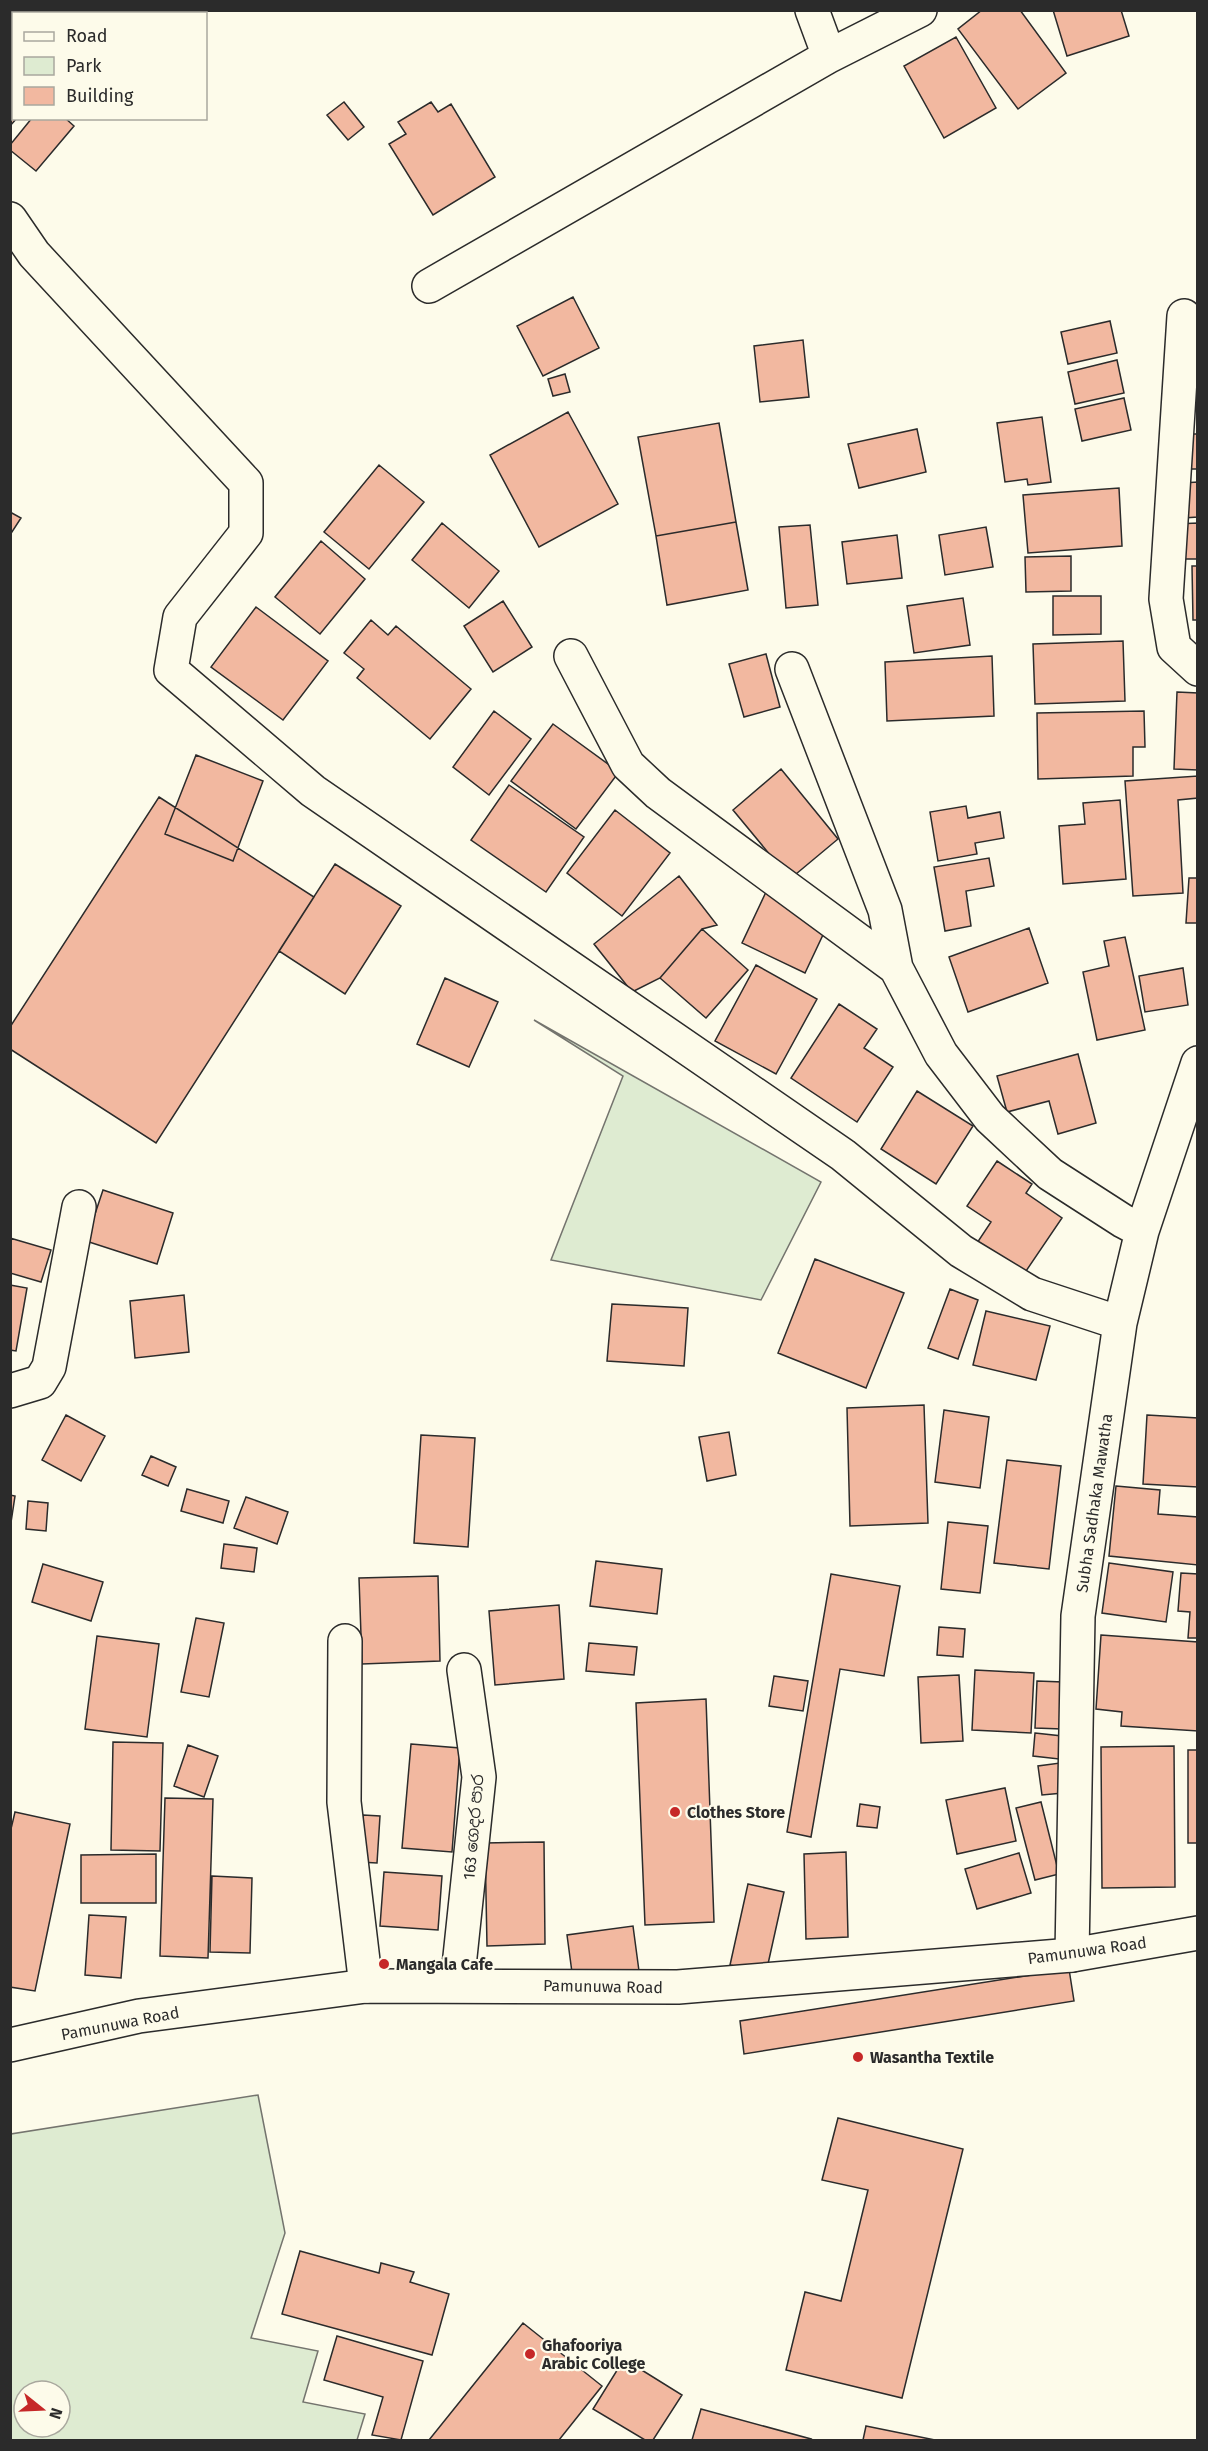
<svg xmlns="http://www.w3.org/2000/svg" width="1208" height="2451" font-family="'Fira Sans','Noto Sans Sinhala',sans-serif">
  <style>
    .green { fill: #deebd1; stroke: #74746e; stroke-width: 1.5; fill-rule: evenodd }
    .building { fill: #f2b8a0; stroke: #2b2b2b; stroke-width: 1.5 }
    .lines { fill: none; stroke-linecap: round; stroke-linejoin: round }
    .minor-casing { stroke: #2b2b2b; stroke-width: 36 }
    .major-casing { stroke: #2b2b2b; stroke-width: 36 }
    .minor { stroke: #fdfbea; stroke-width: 33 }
    .major { stroke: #fdfbea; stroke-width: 33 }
    .poi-dot { fill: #c62828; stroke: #fdfbea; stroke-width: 2 }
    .labels { text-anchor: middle; stroke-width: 4.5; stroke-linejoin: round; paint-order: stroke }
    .street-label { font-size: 16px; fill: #2b2b2b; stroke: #fdfbea }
    .poi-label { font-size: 16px; font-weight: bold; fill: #2b2b2b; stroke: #fdfbea; text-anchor: start }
  </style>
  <rect width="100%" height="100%" fill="#fdfbea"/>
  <!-- green -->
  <path class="green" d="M534 1020 821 1182 761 1300 551 1260 623 1076Z
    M258 2095 285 2233 251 2338 318 2351 303 2402 365 2414 357 2440H11V2134ZM24 2391H60V2427H24Z"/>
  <!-- building -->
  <path class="building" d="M982 10H1020L1066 73 1018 109 958 29Z
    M1053 10H1121L1129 36 1067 56Z
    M956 37 996 108 944 138 904 66Z
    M10 84 14 87V118H17L10 126Z
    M344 102 364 127 348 140 327 115Z
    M431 102 438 112 451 104 495 177 433 215 389 144 406 134 398 122Z
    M32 118H65L74 126 36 171 10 150V145Z
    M573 297 599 348 543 376 517 326Z
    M1110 321 1117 353 1068 364 1061 332Z
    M803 340 809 397 760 402 754 346Z
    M1117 360 1124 393 1075 404 1068 372Z
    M565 374 570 392 553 396 548 379Z
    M1124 398 1131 430 1082 441 1075 409Z
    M568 412 618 504 539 547 490 455Z
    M1042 417 1051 482 1028 485 1027 479 1005 482 997 423Z
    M719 423 736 522 656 536 638 437Z
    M917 429 926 472 859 488 848 444Z
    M1188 434H1198V469H1188Z
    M379 465 424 502 369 569 324 532Z
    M1198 482V517L1183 518 1182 483Z
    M1119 488 1122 546 1028 553 1023 495Z
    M10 512 21 518 10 535Z
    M736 522 748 590 667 605 656 536Z
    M442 523 499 571 469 608 412 560Z
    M1198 523V559H1176L1175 524Z
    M810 525 818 605 786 608 779 527Z
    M986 527 993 567 945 575 939 535Z
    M897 535 902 578 847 584 842 542Z
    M321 541 365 579 320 634 275 597Z
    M1071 556V591L1026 592 1025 557Z
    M1192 566H1198V620H1193Z
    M1053 596H1101V634L1053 635Z
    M963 598 970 645 914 653 907 606Z
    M503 601 532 647 493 672 464 626Z
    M256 607 328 661 283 720 211 667Z
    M371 620 388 635 396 626 471 689 430 739 357 678 364 669 344 653Z
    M1123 641 1125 701 1035 704 1033 644Z
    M766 654 780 707 744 717 729 664Z
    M992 656 994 716 887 721 885 662Z
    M1177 692 1198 693V770L1174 769Z
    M494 711 531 739 489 795 453 767Z
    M1144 711 1145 747H1133V776L1038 779 1037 713Z
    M553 724 619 772 576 829 511 781Z
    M196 755 263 781 233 861 165 834Z
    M781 769 838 839 790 879 733 810Z
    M1198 776V798L1178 800 1183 893 1133 896 1125 781Z
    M509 785 584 837 546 892 471 840Z
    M159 797 314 897 156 1143 10 1049V1027Z
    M1120 800 1126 879 1063 884 1059 826 1085 824 1083 803Z
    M966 806 968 818 1000 812 1004 838 975 843 977 854 938 861 930 812Z
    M615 810 670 853 622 916 567 873Z
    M989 858 994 886 966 891 971 926 945 931 934 867Z
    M335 864 401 906 345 994 279 951Z
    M679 876 717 925 702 929 660 978 632 992 594 944Z
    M1189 878H1198V923H1186Z
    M766 892 829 922 805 973 742 943Z
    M1029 928 1048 983 968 1012 949 957Z
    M702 929 748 970 706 1018 660 978Z
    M1125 937 1145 1030 1097 1040 1083 972 1109 966 1104 941Z
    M756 965 817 999 776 1074 715 1041Z
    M1183 968 1188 1005 1145 1012 1139 976Z
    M445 978 498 1002 469 1067 417 1044Z
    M839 1004 877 1029 864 1048 893 1067 857 1122 791 1078Z
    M1078 1054 1096 1123 1058 1134 1049 1101 1007 1112 997 1076Z
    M917 1091 973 1126 936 1184 881 1149Z
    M997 1161 1032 1184 1026 1193 1062 1218 1024 1274 977 1243 991 1222 967 1206Z
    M103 1190 173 1213 157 1264 86 1241Z
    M10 1238 51 1250 41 1282 10 1273Z
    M815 1259 904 1293 866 1388 778 1353Z
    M10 1285 27 1288 16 1351 10 1350Z
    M950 1289 978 1300 958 1359 928 1348Z
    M184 1295 189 1352 135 1358 130 1301Z
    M612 1304 688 1308 684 1366 607 1361Z
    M986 1311 1050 1326 1036 1380 973 1365Z
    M924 1405 928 1523 850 1526 847 1408Z
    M944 1410 989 1417 980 1488 935 1482Z
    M66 1415 105 1436 81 1481 42 1460Z
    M1147 1415 1198 1418V1487L1143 1484Z
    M729 1432 736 1475 707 1481 699 1437Z
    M421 1435 475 1438 468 1547 414 1543Z
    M151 1456 176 1467 168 1486 142 1475Z
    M1007 1460 1061 1466 1049 1569 994 1563Z
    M1116 1486 1160 1490 1158 1514 1198 1517V1565L1109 1556Z
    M187 1489 229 1501 223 1523 181 1511Z
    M10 1495 15 1496 10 1529Z
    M246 1497 288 1512 277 1544 234 1528Z
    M28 1501 48 1503 46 1531 26 1529Z
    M948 1522 988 1526 980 1593 941 1589Z
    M224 1544 257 1548 254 1572 221 1568Z
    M596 1561 662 1569 657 1614 590 1606Z
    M1109 1563 1173 1572 1166 1622 1102 1613Z
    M43 1564 103 1582 91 1621 32 1602Z
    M1181 1573 1198 1574V1638H1188L1190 1612 1178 1611Z
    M831 1574 900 1586 884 1676 840 1669 811 1837 787 1832Z
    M438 1576 440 1661 362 1664 359 1578Z
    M559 1605 564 1679 495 1685 489 1611Z
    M196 1618 224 1623 209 1697 181 1692Z
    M939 1627 965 1629 963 1657 937 1655Z
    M1101 1635 1198 1642V1731L1121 1726 1122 1712 1096 1709Z
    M97 1636 159 1644 147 1737 85 1729Z
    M589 1643 637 1647 634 1675 586 1671Z
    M975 1670 1034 1673 1031 1733 972 1730Z
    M959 1675 963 1741 921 1743 918 1677Z
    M774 1676 808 1681 803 1711 769 1706Z
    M1037 1681 1063 1682 1062 1729 1035 1728Z
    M706 1699 714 1922 645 1925 636 1703Z
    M1035 1733 1062 1736 1059 1759 1033 1756Z
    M113 1742 163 1743 160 1851 111 1850Z
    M411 1744 460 1748 452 1852 402 1848Z
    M188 1745 218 1756 204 1797 174 1786Z
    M1174 1746 1175 1887 1102 1888 1101 1747Z
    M1188 1750H1198V1843H1188Z
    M1060 1763 1063 1793 1042 1795 1038 1766Z
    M1005 1788 1016 1841 957 1854 946 1800Z
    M165 1798 213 1799 208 1958 160 1956Z
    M1041 1802 1059 1874 1035 1880 1016 1808Z
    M860 1804 880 1807 877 1828 857 1826Z
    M15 1812 70 1824 35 1991 10 1987V1833Z
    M363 1815 380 1816 377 1863 359 1862Z
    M544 1842 545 1944 487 1946 485 1843Z
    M846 1852 848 1937 806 1939 804 1854Z
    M1019 1853 1031 1893 977 1909 965 1869Z
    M156 1854V1903H81V1855Z
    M384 1872 442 1876 438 1930 380 1926Z
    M212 1876 252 1878 250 1953 210 1952Z
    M748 1884 784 1892 766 1973 730 1965Z
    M89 1915 126 1917 121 1978 85 1975Z
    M633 1926 639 1971 573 1980 567 1935Z
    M1069 1969 1074 2001 744 2054 740 2021Z
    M838 2118 963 2149 902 2398 786 2370 805 2292 841 2301 868 2190 822 2180Z
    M300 2251 379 2273 381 2263 414 2272 410 2282 449 2294 432 2355 282 2314Z
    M523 2323 602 2386 559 2440H429Z
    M337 2336 423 2361 401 2440 372 2435 383 2397 324 2380Z
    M624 2359 682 2395 653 2440H645L593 2409Z
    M701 2409 811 2439 810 2440H692Z
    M866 2426 935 2440H863Z"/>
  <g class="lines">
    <defs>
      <path id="minor" d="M812 10 829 56
        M10 219 34 254 246 483V533L180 617 171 670 313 791 843 1155 961 1251 1032 1294 1120 1323
        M429 286 829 56 920 10
        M1184 316 1166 599 1174 647 1198 669
        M571 656 628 765 658 793 896 968 941 1054 990 1118 1050 1174 1123 1221 1142 1231
        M792 669 885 910 896 968
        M10 1391 40 1382 49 1367 79 1207
        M345 1641 344 1802 366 1986
        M1072 1955 1078 1616 1120 1323 1142 1231 1198 1063
        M457 1985 479 1777 464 1670"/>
      <path id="major" d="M10 2045 139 2016 366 1986 678 1987 1072 1955 1198 1933"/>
    </defs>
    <!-- minor casing -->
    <use href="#minor" class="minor-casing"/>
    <!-- major casing -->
    <use href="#major" class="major-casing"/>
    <!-- minor -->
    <use href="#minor" class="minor"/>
    <!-- major -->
    <use href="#major" class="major"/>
  </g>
  <!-- markers -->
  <g class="poi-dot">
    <circle cx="675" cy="1812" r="6"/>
    <circle cx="384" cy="1964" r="6"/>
    <circle cx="858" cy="2057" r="6"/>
    <circle cx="530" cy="2354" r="6"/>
  </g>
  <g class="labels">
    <!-- street labels -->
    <g class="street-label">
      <text transform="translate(1094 1503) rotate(-82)" y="6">Subha Sadhaka Mawatha</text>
      <text transform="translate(473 1827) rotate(-85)" y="6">163 ගෙදර පාර</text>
      <text transform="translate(1087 1950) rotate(-8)" y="6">Pamunuwa Road</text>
      <text transform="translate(603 1986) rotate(1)" y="6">Pamunuwa Road</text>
      <text transform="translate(120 2023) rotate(-11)" y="6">Pamunuwa Road</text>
    </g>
    <!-- poi labels -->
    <g class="poi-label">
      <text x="687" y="1818">Clothes Store</text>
      <text x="396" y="1970">Mangala Cafe</text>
      <text x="870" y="2063">Wasantha Textile</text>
      <text x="542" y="2351">Ghafooriya<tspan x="542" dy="18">Arabic College</tspan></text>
    </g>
  </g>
  <!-- border -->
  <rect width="1208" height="2451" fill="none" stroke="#2b2b2b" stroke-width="24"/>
  <!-- legend -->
  <rect x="12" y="12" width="195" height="108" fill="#fdfbea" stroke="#a9a89e" stroke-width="1.5"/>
  <rect x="24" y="32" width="30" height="9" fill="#fdfbea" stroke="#a9a89e" stroke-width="1.5"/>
  <text x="66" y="42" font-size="18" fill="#2b2b2b">Road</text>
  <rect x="24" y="57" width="30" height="18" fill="#deebd1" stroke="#a9a89e" stroke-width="1.5"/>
  <text x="66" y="72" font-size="18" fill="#2b2b2b">Park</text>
  <rect x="24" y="87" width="30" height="18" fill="#f2b8a0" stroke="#a9a89e" stroke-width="1.5"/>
  <text x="66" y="102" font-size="18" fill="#2b2b2b">Building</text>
  <!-- north arrow -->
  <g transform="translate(42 2409) rotate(108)"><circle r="28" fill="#fdfbea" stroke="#a9a89e" stroke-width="1.5"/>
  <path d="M0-4.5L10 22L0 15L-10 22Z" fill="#c62828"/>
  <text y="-9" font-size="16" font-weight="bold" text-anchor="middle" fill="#2b2b2b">N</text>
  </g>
</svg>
